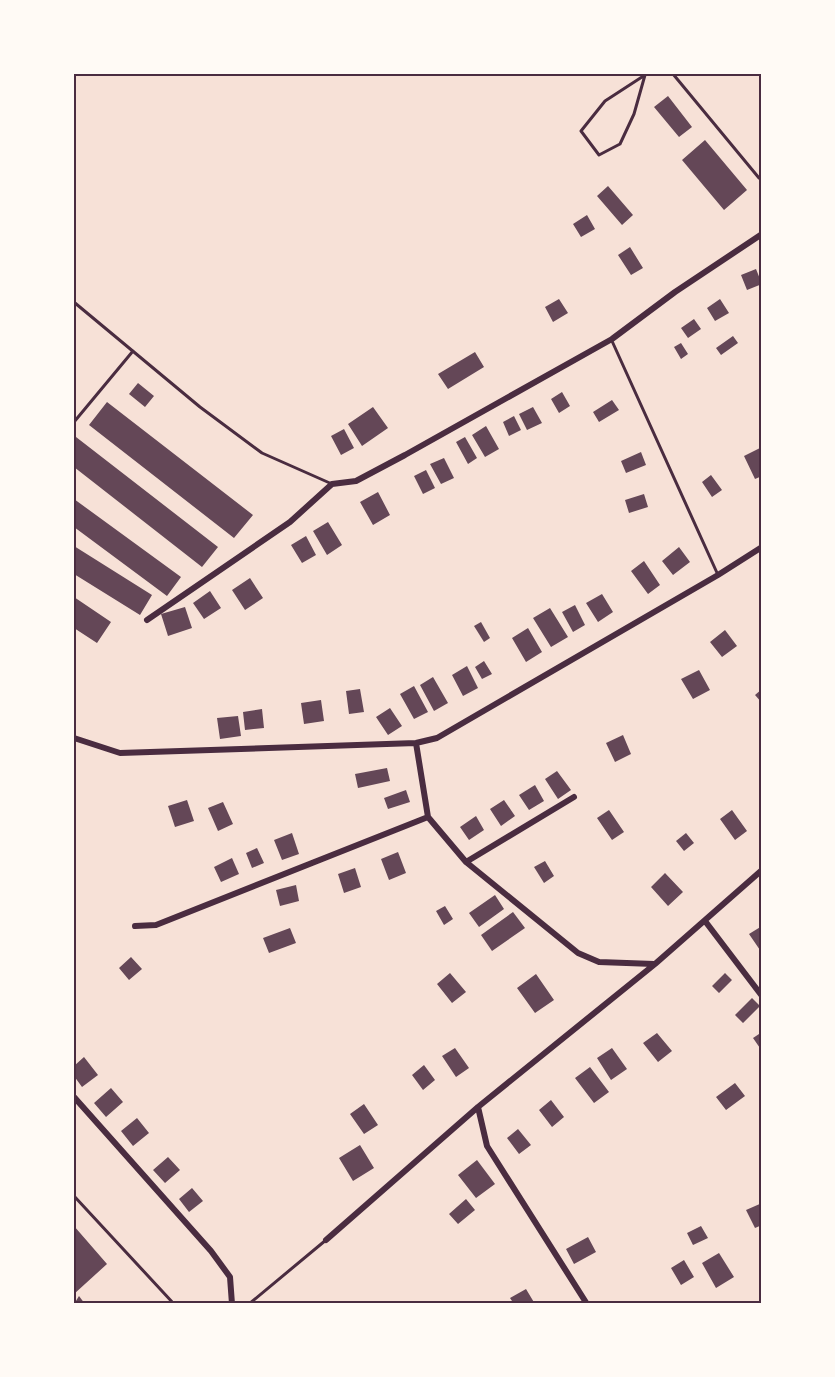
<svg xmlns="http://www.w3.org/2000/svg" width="835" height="1377" font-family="'Alegreya Sans',sans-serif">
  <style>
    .building { fill: #644757 }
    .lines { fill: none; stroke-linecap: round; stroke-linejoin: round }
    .service { stroke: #4a2c40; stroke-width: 3 }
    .minor { stroke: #4a2c40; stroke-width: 6 }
    .neatline { fill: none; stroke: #4a2c40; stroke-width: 2 }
  </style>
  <rect width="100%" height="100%" fill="#f7e1d7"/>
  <!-- building -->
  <path class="building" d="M668 96 692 127 679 137 654 107Z
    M705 140 747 190 724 210 682 160Z
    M608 186 633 215 622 225 597 196Z
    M587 215 595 229 581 237 573 224Z
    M630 247 643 268 631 275 618 255Z
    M756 269 762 284 747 290 741 275Z
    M559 299 568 313 553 322 545 307Z
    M720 299 729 313 715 321 707 308Z
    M694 319 701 329 688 338 681 328Z
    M733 336 738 343 721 355 716 348Z
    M681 343 688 354 681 359 674 347Z
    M475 352 484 367 448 389 438 374Z
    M138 383 154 396 145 407 129 394Z
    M562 392 570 406 559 413 551 399Z
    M612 400 619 410 599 422 593 412Z
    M107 402 253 515 234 538 89 425Z
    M373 407 388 428 362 446 348 424Z
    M533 407 542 423 527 430 519 414Z
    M514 416 521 430 509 436 503 422Z
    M486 426 499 449 485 457 472 435Z
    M344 429 354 448 341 455 331 436Z
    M76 437 218 547 202 567 74 467V440Z
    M465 437 477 458 468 464 456 442Z
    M760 448 762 476 755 479 744 456Z
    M641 452 646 465 626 473 621 461Z
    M444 458 454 478 441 484 430 464Z
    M426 470 435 488 423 494 414 476Z
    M711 475 722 490 712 497 702 482Z
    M378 492 390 515 373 525 360 502Z
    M644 494 648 507 629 513 625 500Z
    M74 499 181 577 167 596 74 527Z
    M328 522 342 545 327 555 313 531Z
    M306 536 316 555 302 563 291 545Z
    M74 546 152 595 140 615 74 574Z
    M679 547 690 562 673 575 662 561Z
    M644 561 660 585 648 594 631 571Z
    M250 578 263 598 245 610 232 590Z
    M210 591 221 608 204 619 193 603Z
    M602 594 613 612 598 622 586 603Z
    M74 597 111 622 97 643 74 628Z
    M575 605 585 625 573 632 562 612Z
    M185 607 192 628 168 636 161 614Z
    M550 608 568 637 551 647 533 618Z
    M481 622 490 638 484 642 474 626Z
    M528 628 542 652 526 662 512 638Z
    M725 630 737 646 722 657 710 642Z
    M484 661 492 674 482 679 475 667Z
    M467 666 478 688 463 696 452 675Z
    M699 670 710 690 693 699 681 679Z
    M433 677 448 703 434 711 420 685Z
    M414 686 428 712 414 719 400 694Z
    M360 689 364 712 349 714 346 691Z
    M762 689V703L755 695Z
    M321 700 324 721 304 724 301 703Z
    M390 708 402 726 388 735 376 717Z
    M262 709 264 728 245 730 243 712Z
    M238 716 241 736 220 739 217 718Z
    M623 735 631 754 615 762 606 743Z
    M387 768 390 781 358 788 355 774Z
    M557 771 571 790 558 799 545 779Z
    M535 785 544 801 529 810 519 795Z
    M406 790 410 802 388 809 384 798Z
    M187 800 194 821 175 827 168 806Z
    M504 800 515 816 501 826 490 809Z
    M223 802 233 824 218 831 208 808Z
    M609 810 624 832 612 840 597 818Z
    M732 810 747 831 735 840 720 819Z
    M476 816 484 830 469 840 460 827Z
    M292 833 299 854 282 860 274 840Z
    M686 833 694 843 684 851 676 841Z
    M257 848 264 863 252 868 246 853Z
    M398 852 406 873 389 880 381 859Z
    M232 858 239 874 221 882 214 867Z
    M545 861 554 876 544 883 534 867Z
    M355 868 361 887 344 893 338 874Z
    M665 873 683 892 668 906 651 887Z
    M296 885 299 901 280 906 276 890Z
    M495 895 504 909 479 927 469 913Z
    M445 906 453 919 444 925 436 911Z
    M513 912 525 928 492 951 481 935Z
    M762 926V953L749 934Z
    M290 928 296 943 269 953 263 938Z
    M131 957 142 969 129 980 119 968Z
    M450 973 466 992 452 1003 437 984Z
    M725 973 732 980 719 993 712 986Z
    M536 974 554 1000 535 1013 517 988Z
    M752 998 760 1006 743 1023 735 1015Z
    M762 1032V1051L753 1038Z
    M657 1033 672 1051 658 1062 643 1043Z
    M455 1048 469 1068 456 1077 442 1056Z
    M612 1048 627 1069 611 1080 597 1058Z
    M84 1057 98 1075 82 1087 74 1076V1066Z
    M424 1065 435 1080 423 1090 412 1075Z
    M590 1067 609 1092 594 1103 575 1078Z
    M735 1083 745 1096 726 1110 716 1097Z
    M111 1088 123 1102 106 1117 94 1103Z
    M551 1100 564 1117 552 1127 539 1110Z
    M364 1104 378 1125 364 1134 350 1114Z
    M137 1118 149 1133 133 1146 121 1131Z
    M518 1129 531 1145 519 1154 507 1138Z
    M360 1145 374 1168 353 1181 339 1158Z
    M168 1157 180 1170 165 1183 153 1170Z
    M477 1160 495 1184 476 1198 458 1175Z
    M192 1188 203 1201 189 1212 179 1199Z
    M466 1199 475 1210 458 1224 449 1214Z
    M762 1203V1225L755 1228 746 1210Z
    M74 1226 107 1264 74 1294Z
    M701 1226 708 1238 693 1245 687 1233Z
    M588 1237 596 1252 574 1264 566 1249Z
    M719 1253 734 1277 716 1288 702 1263Z
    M684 1260 694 1277 681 1285 671 1268Z
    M526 1289 535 1304H514L510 1298Z
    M79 1296 85 1304H74Z"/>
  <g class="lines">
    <!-- service -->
    <path class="service" d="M673 74 759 178 762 176
      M645 75 634 114 620 144 599 155 581 131 605 101 645 75 647 74
      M74 304 75 303 200 407 262 453 332 484
      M612 341 718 575
      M74 422 133 351
      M74 1196 174 1304
      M249 1304 326 1240"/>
    <!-- minor -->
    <path class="minor" d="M147 620 290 522 332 484 356 481 405 455 612 339 675 292 762 234
      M74 738 120 753 416 743 437 738 718 575 762 547
      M416 743 428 817 466 862 578 953 599 962 654 964
      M466 862 574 797
      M705 921 762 996
      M135 926 156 925 428 817
      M74 1097 211 1251 230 1277 232 1304
      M478 1107 487 1146 587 1304
      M326 1240 478 1107 655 964 762 870"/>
  </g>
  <!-- border -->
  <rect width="835" height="1377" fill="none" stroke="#fffaf5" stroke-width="150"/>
  <rect x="75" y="75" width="685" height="1227" class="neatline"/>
</svg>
